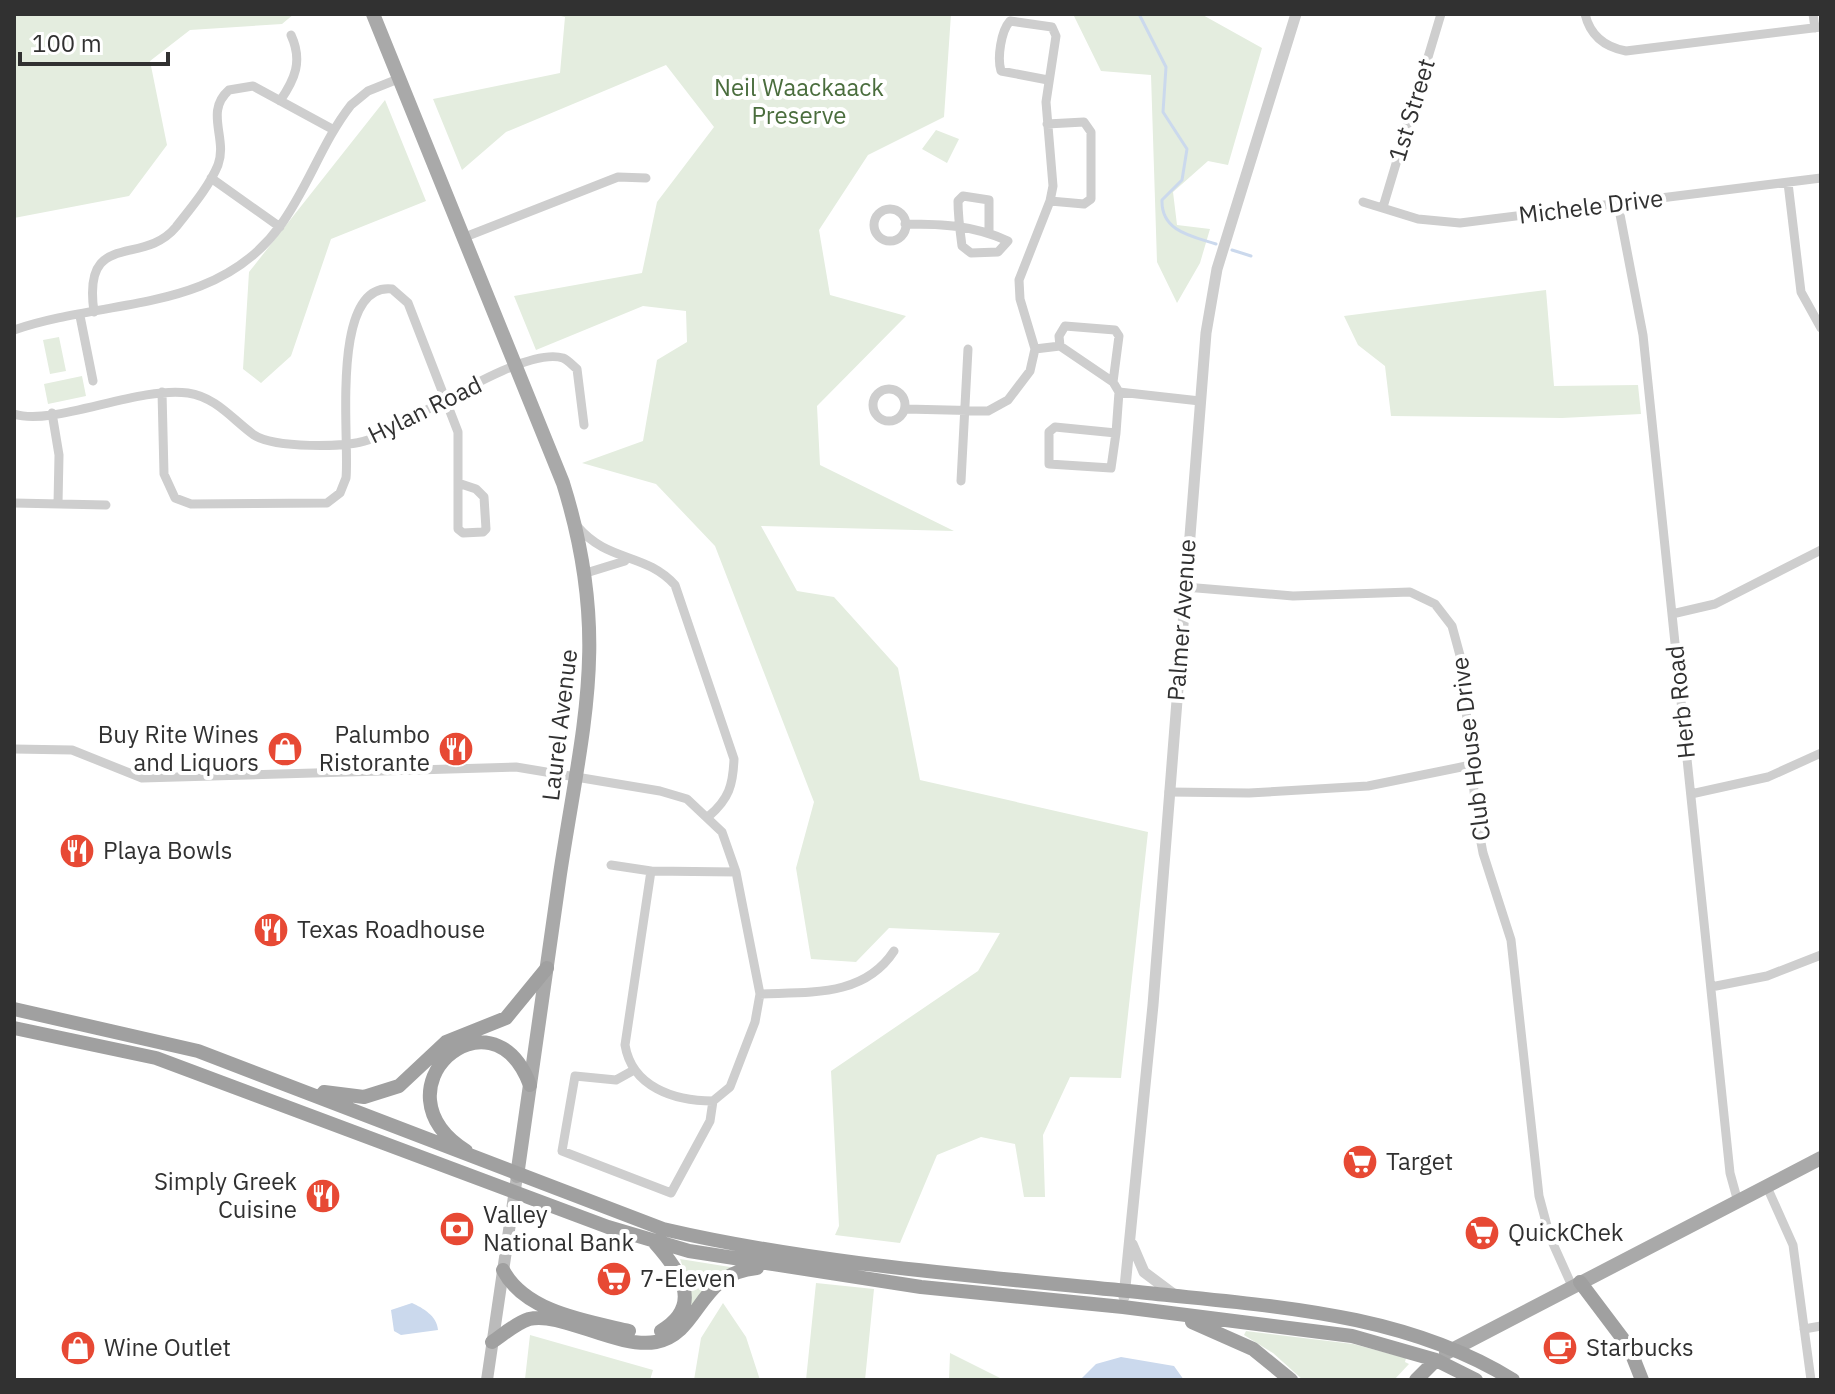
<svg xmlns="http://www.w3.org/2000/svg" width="1835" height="1394" font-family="'IBM Plex Sans',sans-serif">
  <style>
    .green { fill: #e4eddf }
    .water { fill: #cbd9ed }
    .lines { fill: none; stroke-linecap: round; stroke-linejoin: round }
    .stream { stroke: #cbd9ed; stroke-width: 3 }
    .minor { stroke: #cecece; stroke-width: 9 }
    .tertiary { stroke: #cecece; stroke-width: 11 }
    .secondary { stroke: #bbb; stroke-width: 12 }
    .primary { stroke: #a9a9a9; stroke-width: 14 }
    .trunk { stroke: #a0a0a0; stroke-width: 14 }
    .labels { text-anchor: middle; stroke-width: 8; stroke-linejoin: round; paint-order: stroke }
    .park-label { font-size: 24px; fill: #4a6d3d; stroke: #fff }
    .street-label { font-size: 24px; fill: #313131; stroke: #fff }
    .poi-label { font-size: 24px; fill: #313131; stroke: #fff; text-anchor: start }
  </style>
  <rect width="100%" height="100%" fill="#fff"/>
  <!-- green -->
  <path class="green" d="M14 14H294L282 24 190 30 150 61 167 145 129 196 14 218Z
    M553 14H951L944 117 868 155 819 230 830 295 906 316 817 406 820 465 954 531 761 526 797 591 834 597 898 668 920 780 1148 832 1121 1078 1070 1077 1043 1135 1045 1197H1024L1015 1144 981 1137 937 1155 900 1243 835 1235 839 1226 831 1071 978 971 1000 933 889 928 856 962 811 959 796 868 814 802 715 546 656 484 582 463 643 441 657 360 687 342 686 311 643 306 536 350 514 296 642 273 657 202 714 127 666 65 506 132 462 170 433 99 560 73 565 17Z
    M1073 14H1201L1262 48 1228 165 1208 161 1173 192 1177 225 1210 229 1200 263 1177 303 1157 262 1151 75 1101 71Z
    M385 100 426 201 331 239 291 356 261 383 243 369 249 272Z
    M936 130 959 139 947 163 922 149Z
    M1546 290 1554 386 1638 385 1641 414 1562 418 1391 416 1385 366 1358 345 1344 316Z
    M59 337 66 371 50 374 43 340Z
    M82 376 86 396 48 404 44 384Z
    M680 1259 730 1267 733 1269 689 1312V1284Z
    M816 1283 874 1289 865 1380H806Z
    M723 1303 746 1337 760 1380H694L701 1338Z
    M1246 1331 1353 1344 1406 1358 1405 1362 1409 1364 1394 1380H1303L1273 1353 1244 1335Z
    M530 1335 653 1370 650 1380 525 1379Z
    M950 1353 1004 1380H949Z"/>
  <!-- water -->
  <path class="water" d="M412 1303C423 1308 437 1316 438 1330L401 1335 394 1331 391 1310Z
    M1121 1357 1174 1366 1184 1380H1080L1096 1364Z"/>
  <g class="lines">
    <!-- stream -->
    <path class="stream" d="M1139 14 1166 67 1163 112 1187 149 1182 180 1162 200C1161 231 1191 236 1216 244
      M1232 250 1251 256"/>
    <!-- minor -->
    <path class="minor" d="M1585 14C1590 35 1604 47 1626 51L1821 27
      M1813 14 1815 28
      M280 101C295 79 303 61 291 35
      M1047 124 1084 122 1091 132V199L1084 204 1050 201
      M211 178 280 227
      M1788 183 1801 292 1821 328
      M1363 202 1418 219 1460 223 1821 178
      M1618 204 1643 335 1730 1173 1738 1202
      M1383 207 1441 14
      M874 225a16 16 0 1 1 32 0a16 16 0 1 1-32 0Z
      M905 224C943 224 973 225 1008 241L998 252 971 253 962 246C960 231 958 217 958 201L963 196 989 200V232
      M465 237 618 177 646 178
      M94 312C82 228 142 268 176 227 190 209 209 187 218 165 228 138 204 112 229 90L253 86 334 130
      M80 316 93 381
      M14 330C106 298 216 314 280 226 308 188 322 142 351 105L368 91 398 79
      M1060 346 1059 336 1065 326 1115 330 1119 336 1113 382
      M1035 349 1060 346 1113 382 1119 392
      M873 405a16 16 0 1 1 32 0a16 16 0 1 1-32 0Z
      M162 392 164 474 175 498 191 504 327 503 340 493 346 478C350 441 329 282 392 289L408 303 458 432V483
      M1119 392 1200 401
      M906 409 988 411 1008 400 1030 371 1035 349 1020 299 1019 280 1050 201 1053 186 1046 102 1056 36 1052 27 1010 21C1001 31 997 58 1001 71L1048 80
      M52 413 59 455 58 504
      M14 414C53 427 137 386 188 393 216 397 233 420 254 435 273 448 346 448 368 440 408 426 522 345 563 358 568 360 572 365 577 369L584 425
      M1055 427 1116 433 1111 468 1049 464V432Z
      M1116 433 1119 392
      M961 481 968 349
      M458 483 476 489 484 497 486 529 483 532 463 533 458 529Z
      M14 503 106 505
      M577 526C608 563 645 552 675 585L734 759C733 785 729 799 709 816
      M586 573 625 561
      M1185 587 1293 596 1410 592 1435 604 1452 626 1461 659 1477 821 1483 853 1511 940 1539 1196 1550 1237 1572 1286
      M1672 614 1715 604 1821 550
      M14 749 72 750 142 778 516 767 660 791 687 799 722 832 736 872 760 994 755 1022 730 1087 713 1101C674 1101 632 1087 625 1045L651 871
      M1169 792 1249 793 1368 786 1471 765
      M1691 794 1768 777 1821 753
      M611 865 651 871 736 872
      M1711 987 1767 976 1821 955
      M760 994C810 992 864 997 894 951
      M634 1070 616 1080 575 1076 562 1151 671 1193 710 1121 713 1101
      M1767 1187 1793 1245 1811 1380
      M1804 1329 1821 1326"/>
    <!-- tertiary -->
    <path class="tertiary" d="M1132 1244 1144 1272 1176 1296
      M1124 1297 1153 1005 1206 333 1217 269 1296 14"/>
    <!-- secondary -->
    <path class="secondary" d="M487 1380 517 1176"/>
    <!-- primary -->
    <path class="primary" d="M373 14 563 483C611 636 583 723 560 874 545 974 532 1075 517 1176
      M1446 1353 1821 1158"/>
    <!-- trunk -->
    <path class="trunk" d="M14 1009 198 1051 663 1229C818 1265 980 1276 1138 1292 1266 1306 1402 1311 1513 1380
      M14 1028 156 1058 608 1227 689 1251 921 1287 1123 1307 1352 1336 1436 1360 1476 1380
      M324 1092 364 1097 399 1086 446 1042 506 1018 547 968
      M466 1151C370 1090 491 982 530 1085
      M655 1243C679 1270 705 1305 661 1331
      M503 1270C525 1312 586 1321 629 1331
      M1580 1282 1629 1347 1642 1380
      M1192 1322 1253 1349 1291 1380
      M492 1342C504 1334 516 1323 529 1319 561 1311 617 1349 656 1342 701 1333 697 1273 757 1268
      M1416 1380 1436 1360"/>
  </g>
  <!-- icons -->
  <defs>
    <symbol id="shop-disc" viewBox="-11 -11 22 22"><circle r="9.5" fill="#e74934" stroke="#fff"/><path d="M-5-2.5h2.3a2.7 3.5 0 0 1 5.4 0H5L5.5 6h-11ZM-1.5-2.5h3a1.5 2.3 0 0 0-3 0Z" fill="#fff"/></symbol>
    <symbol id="restaurant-disc" viewBox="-11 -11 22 22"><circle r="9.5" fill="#e74934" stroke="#fff"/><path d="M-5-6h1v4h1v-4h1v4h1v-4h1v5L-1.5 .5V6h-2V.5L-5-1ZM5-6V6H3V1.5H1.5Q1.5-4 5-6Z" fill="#fff"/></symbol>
    <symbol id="supermarket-disc" viewBox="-11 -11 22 22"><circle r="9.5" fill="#e74934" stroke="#fff"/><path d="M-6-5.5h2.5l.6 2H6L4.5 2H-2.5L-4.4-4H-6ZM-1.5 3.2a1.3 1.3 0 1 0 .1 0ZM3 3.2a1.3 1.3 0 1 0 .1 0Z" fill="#fff"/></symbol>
    <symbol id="bank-disc" viewBox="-11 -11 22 22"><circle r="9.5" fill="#e74934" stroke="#fff"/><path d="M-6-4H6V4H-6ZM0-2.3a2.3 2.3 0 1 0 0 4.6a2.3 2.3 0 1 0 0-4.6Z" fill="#fff"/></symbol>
    <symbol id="cafe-disc" viewBox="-11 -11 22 22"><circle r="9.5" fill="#e74934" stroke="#fff"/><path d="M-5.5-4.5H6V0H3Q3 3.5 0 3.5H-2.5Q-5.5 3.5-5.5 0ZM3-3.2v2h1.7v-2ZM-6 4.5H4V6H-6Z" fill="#fff"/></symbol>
  </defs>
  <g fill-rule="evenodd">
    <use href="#shop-disc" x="265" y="729" width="40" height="40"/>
    <use href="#restaurant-disc" x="436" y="729" width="40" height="40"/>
    <use href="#restaurant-disc" x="57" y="831" width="40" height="40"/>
    <use href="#restaurant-disc" x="251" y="910" width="40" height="40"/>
    <use href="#supermarket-disc" x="1340" y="1142" width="40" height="40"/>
    <use href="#restaurant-disc" x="303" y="1176" width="40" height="40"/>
    <use href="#bank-disc" x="437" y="1209" width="40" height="40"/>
    <use href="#supermarket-disc" x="1462" y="1213" width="40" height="40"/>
    <use href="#supermarket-disc" x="594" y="1259" width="40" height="40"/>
    <use href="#shop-disc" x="58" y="1328" width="40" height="40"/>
    <use href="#cafe-disc" x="1540" y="1328" width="40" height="40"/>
  </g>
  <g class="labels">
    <!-- park labels -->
    <g class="park-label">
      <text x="799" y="96">Neil Waackaack<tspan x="799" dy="28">Preserve</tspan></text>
    </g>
    <!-- street labels -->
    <g class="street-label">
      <text transform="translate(1412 110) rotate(-73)" y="8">1st Street</text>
      <text transform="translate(1591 207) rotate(-7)" y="8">Michele Drive</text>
      <text transform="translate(425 410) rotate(-26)" y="8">Hylan Road</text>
      <text transform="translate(1182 620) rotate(-86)" y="8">Palmer Avenue</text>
      <text transform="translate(1681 702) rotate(-96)" y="8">Herb Road</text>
      <text transform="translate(560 725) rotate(-83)" y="8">Laurel Avenue</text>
      <text transform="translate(1471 749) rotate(-97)" y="8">Club House Drive</text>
    </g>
    <!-- poi labels -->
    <g class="poi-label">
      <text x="259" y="743" text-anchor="end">Buy Rite Wines<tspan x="259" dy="28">and Liquors</tspan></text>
      <text x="430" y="743" text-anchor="end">Palumbo<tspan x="430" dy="28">Ristorante</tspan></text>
      <text x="103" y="859">Playa Bowls</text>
      <text x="297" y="938">Texas Roadhouse</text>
      <text x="1386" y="1170">Target</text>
      <text x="297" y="1190" text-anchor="end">Simply Greek<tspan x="297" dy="28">Cuisine</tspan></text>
      <text x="483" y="1223">Valley<tspan x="483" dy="28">National Bank</tspan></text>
      <text x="1508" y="1241">QuickChek</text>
      <text x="640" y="1287">7-Eleven</text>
      <text x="104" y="1356">Wine Outlet</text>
      <text x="1586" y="1356">Starbucks</text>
    </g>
  </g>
  <!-- border -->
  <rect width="1835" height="1394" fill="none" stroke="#313131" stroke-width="32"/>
  <!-- scale -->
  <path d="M20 52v12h148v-12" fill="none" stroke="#313131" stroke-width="4"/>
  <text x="32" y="52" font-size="24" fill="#313131" stroke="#ffffff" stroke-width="6" paint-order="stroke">100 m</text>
</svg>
